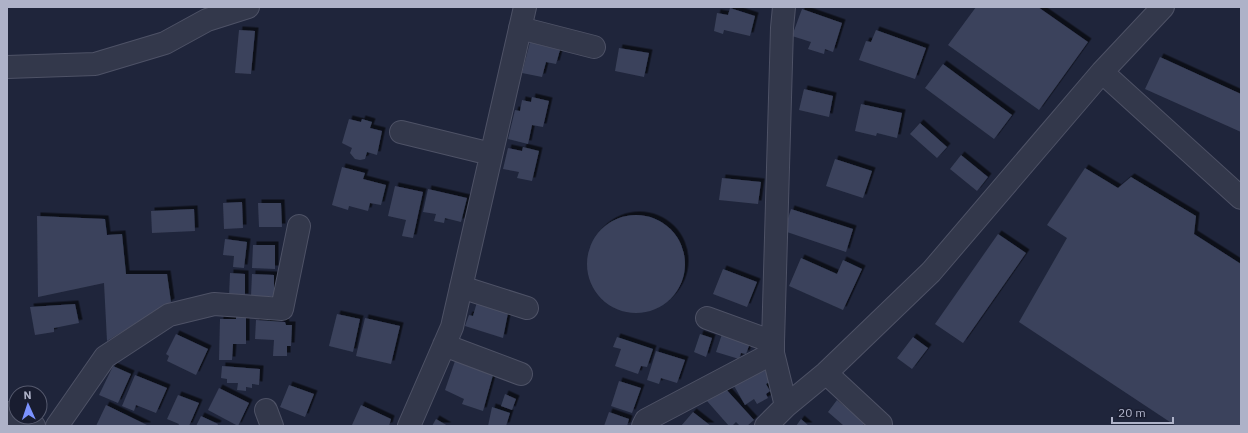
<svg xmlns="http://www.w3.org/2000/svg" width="1248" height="433" font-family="'IBM Plex Sans',sans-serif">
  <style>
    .building { fill: #3b425b; filter: url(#shadow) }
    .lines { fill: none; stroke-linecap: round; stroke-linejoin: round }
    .minor-casing { stroke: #4e5266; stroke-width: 24 }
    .minor { stroke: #33384b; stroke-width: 22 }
  </style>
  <defs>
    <filter id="shadow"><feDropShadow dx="3.5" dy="-3.5" stdDeviation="0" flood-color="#0009"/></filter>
  </defs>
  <rect width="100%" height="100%" fill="#1f253b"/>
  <!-- building -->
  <path class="building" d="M976 7H1038L1088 42 1039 110 948 45Z
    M730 8 755 16 750 36 724 30 723 34 714 31 717 13 728 15Z
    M802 9 842 23 833 52 825 49 824 54 808 49 811 42 792 36Z
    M239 30 255 31 251 74 235 73Z
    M876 30 926 48 915 79 859 60 866 41 871 42Z
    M530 42 560 50 556 64 546 62 542 77 522 73Z
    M619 48 649 53 644 77 615 71Z
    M1160 57 1241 94V132L1145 89Z
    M943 64 1012 115 994 139 925 88Z
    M804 89 833 96 829 117 799 110Z
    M532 97 549 101 543 127 532 125 528 144 508 139 515 110 520 111 522 100 531 102Z
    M861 104 902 113 897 138 877 133 876 136 855 131Z
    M349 119 361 122 362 119 372 122 370 128 382 131 377 155 367 152 365 159 360 160 355 159 350 153 352 148 342 143Z
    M920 123 947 147 937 158 910 134Z
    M523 147 539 151 532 181 517 178 519 172 503 169 508 148 522 151Z
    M961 155 988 177 977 191 950 169Z
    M835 159 872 171 863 198 826 186Z
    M342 167 365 173 363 179 386 185 381 205 370 203 368 211 349 206 348 210 332 205Z
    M1085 168 1118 188 1131 177 1196 216 1194 234 1241 264V426H1176L1019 322 1067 238 1047 225Z
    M722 178 761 182 758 204 719 200Z
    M395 186 423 192 413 238 402 236 406 220 388 216Z
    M428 189 467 198 461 222 445 218 444 223 434 221 436 214 423 212Z
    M242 202 243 228 224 229 223 203Z
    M258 203H281L282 227H259Z
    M194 209 195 231 152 233 151 211Z
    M791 209 853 229 846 252 784 231Z
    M587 264a49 49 0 1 1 98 0a49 49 0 1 1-98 0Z
    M37 216 105 219 107 235 122 234 126 274H167L171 302 107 341 104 283 38 297Z
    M998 234 1026 253 963 343 935 324Z
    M225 239 247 242 244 268 233 267 234 256 223 255Z
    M253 245H275V269L252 268Z
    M801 258 837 274 843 260 862 269 843 310 789 286Z
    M723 269 757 282 747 307 713 294Z
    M230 273 245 274V297H229Z
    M252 274 274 275V296H251Z
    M477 302 508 313 503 338 465 326 469 315 473 316Z
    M75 304 79 323 54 328V332L35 335 30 307Z
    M337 314 360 319 353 352 329 346Z
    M236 316H246V344H233L232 360H219L220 319H236Z
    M365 318 400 326 391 364 356 356Z
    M256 320 285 322 286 325H292L291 346H287V356H273L274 340 255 339Z
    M176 334 208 349 196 375 167 361 169 356 166 354Z
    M700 334 712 338 706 357 694 352Z
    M722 334 750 343 746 354 741 353 739 359 716 352Z
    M617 337 653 349 647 367 641 366 638 374 615 366 621 349 613 347Z
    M913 337 928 348 912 369 897 358Z
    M656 351 685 360 677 383 661 378 659 384 647 380Z
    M455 361 493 375 483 411 462 404 464 399 445 390Z
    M113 366 131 374 118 403 99 395Z
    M222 366 260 369 259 385 252 384V388L246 387V391L237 390 238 383H227V379L221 378Z
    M763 367 771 381 766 384 770 391 766 394 768 398 757 404 754 399 745 405 733 384Z
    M135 375 167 388 156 413 136 405 134 411 122 406Z
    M619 381 641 388 632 413 611 406Z
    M289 385 314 394 305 417 280 407Z
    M724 387 754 420 747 426H740L736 422 732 426H729L707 401Z
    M219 388 249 403 238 426 208 410Z
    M505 394 516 399 512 410 501 406Z
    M178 395 199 403 189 426H178L179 424 167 419Z
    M837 400 865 423 862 426H842L843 425 828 412Z
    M106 405 147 425V426H96Z
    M361 405 391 419 389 426 352 425Z
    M492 407 510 413 506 426H488Z
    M609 412 629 419 627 426H604Z
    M693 412 711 426H681Z
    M201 416 218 424 217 426H196Z
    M436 419 448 426H432Z
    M801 419 809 426H796Z"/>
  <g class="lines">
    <defs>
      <path id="minor" d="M784 7 782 28 773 342V353L786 406
        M520 28 594 47
        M7 67 95 64 165 43 207 20 248 7
        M1102 72 1241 198
        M401 132 491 154
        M461 287 527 308
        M707 318 773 342
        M444 345 521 374
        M826 373 881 424 879 426
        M266 410 272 426
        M7 413 34 426
        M57 426 105 357 169 315 214 304 282 309 299 226
        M409 426 452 327 525 7
        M643 426 646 420 773 353
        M766 426 786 406 826 373 931 272 1102 72 1163 7"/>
    </defs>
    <!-- minor casing -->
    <use href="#minor" class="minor-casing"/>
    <!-- minor -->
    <use href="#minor" class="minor"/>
  </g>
  <!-- border -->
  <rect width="1248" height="433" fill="none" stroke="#aeb2c8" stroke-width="16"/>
  <!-- north arrow -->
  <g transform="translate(28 405) rotate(357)"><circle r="19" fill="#191d30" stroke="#55596d"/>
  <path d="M0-3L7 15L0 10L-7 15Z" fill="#7b92ff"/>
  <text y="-6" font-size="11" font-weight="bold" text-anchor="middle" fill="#aeb2c8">N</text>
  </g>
  <!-- scale -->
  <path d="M1112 417v6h61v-6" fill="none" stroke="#aeb2c8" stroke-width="2"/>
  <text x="1118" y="417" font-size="12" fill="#aeb2c8" stroke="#191d30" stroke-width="3" paint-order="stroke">20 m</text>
</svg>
